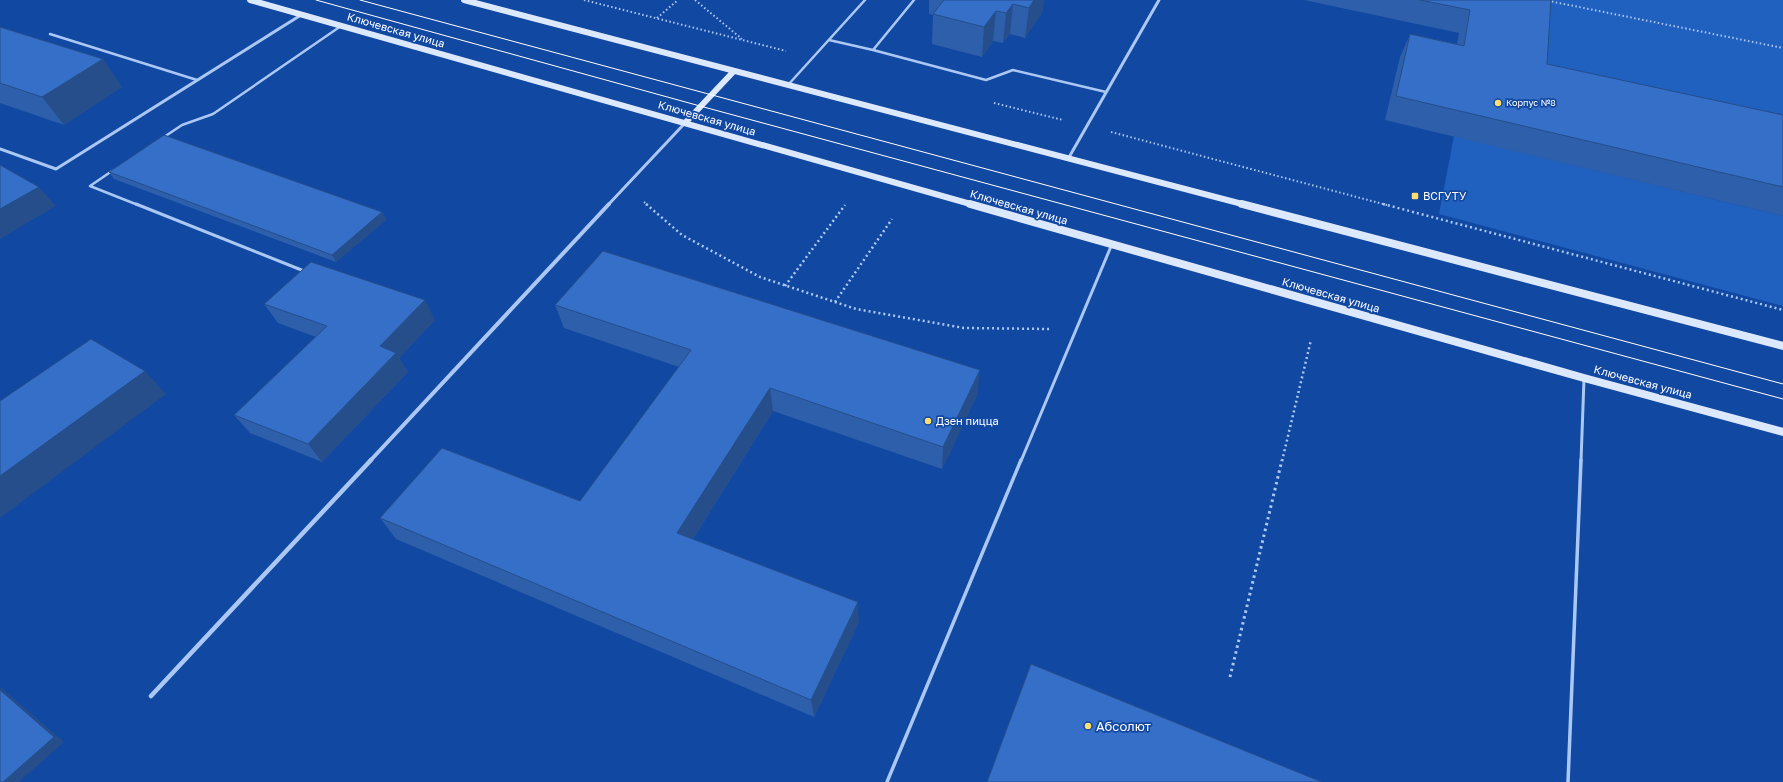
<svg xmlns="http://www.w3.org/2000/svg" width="1783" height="782" font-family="'Golos Text',sans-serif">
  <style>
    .green { fill: #2060bf }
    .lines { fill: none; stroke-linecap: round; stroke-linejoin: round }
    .path-far2 { stroke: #abc8f5; stroke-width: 2; stroke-dasharray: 1.5 2.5; stroke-linecap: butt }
    .path-far1 { stroke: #abc8f5; stroke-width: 2.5; stroke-dasharray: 2 3; stroke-linecap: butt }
    .path { stroke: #abc8f5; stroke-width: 3; stroke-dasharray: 2.5 3.5; stroke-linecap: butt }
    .service-far2 { stroke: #abc8f5; stroke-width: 2.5 }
    .service-far1 { stroke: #abc8f5; stroke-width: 3 }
    .service { stroke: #abc8f5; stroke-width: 3.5 }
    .minor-far2 { stroke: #abc8f5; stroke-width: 3 }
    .minor-far1 { stroke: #abc8f5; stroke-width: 4 }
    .minor { stroke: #abc8f5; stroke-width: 4.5 }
    .secondary-far1 { stroke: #dbe8fe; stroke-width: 6 }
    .secondary { stroke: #dbe8fe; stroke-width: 8 }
    .tram { stroke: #fff; stroke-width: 1 }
    .wall { fill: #2e5fab }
    .shaded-wall { fill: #254e8b }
    .building { fill: #356fc7; stroke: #254e8b }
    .poi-dot { fill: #ffdd6f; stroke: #1148a2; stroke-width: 1.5 }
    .labels { text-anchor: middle; stroke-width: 3.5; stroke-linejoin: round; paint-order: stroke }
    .far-poi-label { font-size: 9px; fill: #fff; stroke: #1148a2; text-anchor: start }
    .street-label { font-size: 11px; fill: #fff; stroke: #1148a2 }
    .poi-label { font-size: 11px; fill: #fff; stroke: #1148a2; text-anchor: start }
    .near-poi-label { font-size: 13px; fill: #fff; stroke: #1148a2; text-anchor: start }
  </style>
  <rect width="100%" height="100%" fill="#1148a2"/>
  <!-- green -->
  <path class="green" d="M1505 0H1783V143L1533 87Z
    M1454 136 1783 216V306L1439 214Z"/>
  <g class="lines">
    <!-- path-far2 -->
    <path class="path-far2" d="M584 0 786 51
      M695 0 742 39
      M1544 0 1783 48
      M657 18 678 0
      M994 103 1063 120
      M1111 132 1387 205
      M644 202 648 205"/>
    <!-- path-far1 -->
    <path class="path-far1" d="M646 204 682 235 760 277 856 309 964 328 1049 329
      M1383 204 1783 310
      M785 286 845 205
      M835 302 892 219
      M1282 461 1311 340"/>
    <!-- path -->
    <path class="path" d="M1230 677 1282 460"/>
    <!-- service-far2 -->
    <path class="service-far2" d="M50 34 197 80
      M829 40 873 50 914 0
      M873 50 986 80 1013 70 1106 92
      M788 85 865 0
      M164 137 182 125 213 114 341 26
      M112 171 90 186 138 205"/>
    <!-- service-far1 -->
    <path class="service-far1" d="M136 204 304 271
      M1021 461 1112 244
      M1581 461 1584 379"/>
    <!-- service -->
    <path class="service" d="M887 782 1021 460
      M1568 782 1581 460"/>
    <!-- minor-far2 -->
    <path class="minor-far2" d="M0 149 56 169 301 15
      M1068 159 1159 0
      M608 205 685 123"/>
    <!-- minor-far1 -->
    <path class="minor-far1" d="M370 461 609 204"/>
    <!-- minor -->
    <path class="minor" d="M151 696 371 460"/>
    <!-- secondary-far1 -->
    <path class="secondary-far1" d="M250 0 974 205
      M464 0 1246 205
      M685 123 734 71"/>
    <!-- secondary -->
    <path class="secondary" d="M970 204 1584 378 1783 432
      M1242 204 1783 346"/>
    <!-- tram -->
    <path class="tram" d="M316 0 700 106 1783 399
      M360 0 1783 384"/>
  </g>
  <!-- wall -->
  <path class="wall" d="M929 0H1044L1042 13 1025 38 1010 34 1003 43 993 41 982 57 932 44 933 15 929 14Z
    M1304 0H1551L1547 64 1783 115V216L1385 120 1400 57 1410 34 1457 44 1459 33Z
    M0 27 122 87 64 125 0 103Z
    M109 172 382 212 386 220 336 262 114 179Z
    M264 304 435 320 399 358 408 372 322 462 250 433 234 415 316 337 278 323Z
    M555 305 978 393 942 469 773 411 693 539 859 622 814 717 396 539 380 518 580 501 679 367 564 328Z"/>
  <!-- shaded-wall -->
  <path class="shaded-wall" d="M1031 0H1044L1042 13 1025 38 1029 8Z
    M1013 4 1010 34 1003 43 1006 13Z
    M996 11 993 41 982 57 984 27Z
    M103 59 122 87 64 125 42 97Z
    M39 187 56 206 0 239V209Z
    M382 212 386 220 336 262 332 255Z
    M425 300 435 320 399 358 408 372 322 462 308 444 380 346Z
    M980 370 978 393 942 469 943 447Z
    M145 371 166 394 0 518V476Z
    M770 388 773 411 684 553 677 533Z
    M858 602 859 622 814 717 811 700Z
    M0 687 64 742 19 782H3Z"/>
  <!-- building -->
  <path class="building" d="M944 0H1034L1029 8 1013 4 1006 13 996 11 984 27 933 14Z
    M1420 0H1551L1547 64 1783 115V187L1396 96 1410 34 1464 46 1470 10Z
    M0 27 103 59 42 97 0 83Z
    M164 135 382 212 332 255 109 172Z
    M0 165 39 187 0 209Z
    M603 251 980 370 943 447 770 388 677 533 858 602 811 700 380 518 442 448 580 501 691 350 555 305Z
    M311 262 425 300 380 346 396 353 308 444 234 415 327 326 264 304Z
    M91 339 145 371 0 476V401Z
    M1031 664 1322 782H987Z
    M0 690 54 737 3 782H0Z"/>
  <!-- markers -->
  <g class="poi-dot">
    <circle cx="1498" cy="103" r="4"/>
    <rect x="1411" y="192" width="8" height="8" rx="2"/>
    <circle cx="928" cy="421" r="4"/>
    <circle cx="1088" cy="726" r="4"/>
  </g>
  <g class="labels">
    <!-- far-poi labels -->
    <g class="far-poi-label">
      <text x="1506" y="106">Корпус №8</text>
    </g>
    <!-- street labels -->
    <g class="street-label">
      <text transform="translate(396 30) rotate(16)" y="4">Ключевская улица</text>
      <text transform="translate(707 118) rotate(16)" y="4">Ключевская улица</text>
      <text transform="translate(1019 207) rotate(16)" y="4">Ключевская улица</text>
      <text transform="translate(1331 295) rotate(16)" y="4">Ключевская улица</text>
      <text transform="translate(1643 382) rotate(15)" y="4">Ключевская улица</text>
    </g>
    <!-- poi labels -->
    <g class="poi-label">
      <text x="1423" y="200">ВСГУТУ</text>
      <text x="936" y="425">Дзен пицца</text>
    </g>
    <!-- near-poi labels -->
    <g class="near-poi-label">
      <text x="1096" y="731">Абсолют</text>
    </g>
  </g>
</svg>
